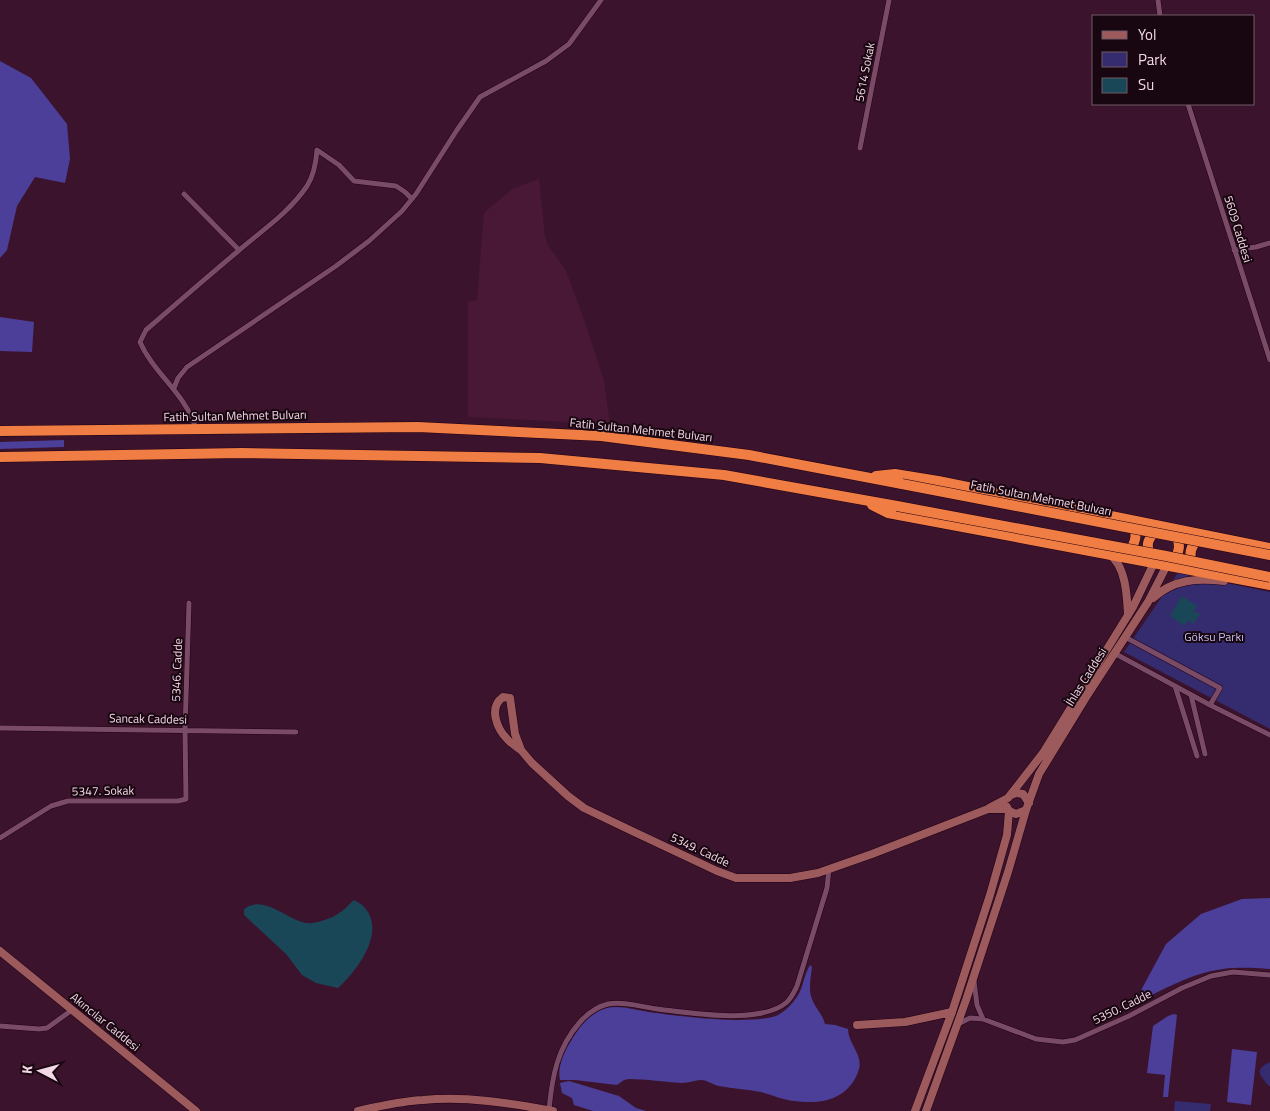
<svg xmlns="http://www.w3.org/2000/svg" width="1270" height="1111" font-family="'Titillium Web',sans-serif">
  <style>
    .built { fill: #491836 }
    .green { fill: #352b6f }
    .forest { fill: #4c3f99 }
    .water { fill: #1a4758 }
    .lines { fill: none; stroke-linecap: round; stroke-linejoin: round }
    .street-casing { stroke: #210014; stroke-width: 6 }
    .secondary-casing { stroke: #210014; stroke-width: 9 }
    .highway-casing { stroke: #210014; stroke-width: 11 }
    .street { stroke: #7a4b66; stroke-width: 5 }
    .secondary { stroke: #9d5a5c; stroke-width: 8 }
    .highway { stroke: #f07d44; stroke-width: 10 }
    .highway-bridge-casing { stroke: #210014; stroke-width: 11; stroke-linecap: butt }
    .highway-bridge { stroke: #f07d44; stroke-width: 10 }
    .labels { text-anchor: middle; stroke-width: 4; stroke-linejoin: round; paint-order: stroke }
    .street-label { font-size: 12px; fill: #f3d7e5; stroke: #180711 }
    .park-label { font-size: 12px; fill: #bebdee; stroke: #180711 }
  </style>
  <rect width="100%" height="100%" fill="#3c132c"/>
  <!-- built -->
  <path class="built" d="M539 179 545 237 548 245 566 271 585 322 604 381 610 424 468 417V302L477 300 484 213 512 189Z"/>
  <!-- green -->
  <path class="green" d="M1178 573 1270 592V729L1124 652Z
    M1270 1062V1086H1269C1267 1084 1265 1082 1264 1080 1256 1071 1260 1067 1270 1062Z
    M1175 1101 1211 1104 1210 1111H1174Z"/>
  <!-- forest -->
  <path class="forest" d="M0 61 31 78 67 124 70 159 65 183 35 177 17 206 7 250 0 258Z
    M0 317 34 322 32 352 0 351Z
    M64 440V447L0 449V442Z
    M1270 898V969C1254 968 1239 967 1223 969 1191 973 1162 990 1133 1005L1166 944 1201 914 1242 899Z
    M810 965 812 967C811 976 808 990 812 999 815 1008 822 1013 825 1024L835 1025 848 1029C848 1044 863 1054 859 1069 850 1099 822 1105 794 1101 783 1100 772 1095 761 1092 747 1089 733 1089 719 1086 714 1085 707 1080 701 1080 695 1080 689 1083 682 1083 664 1082 647 1079 629 1079L624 1080 617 1085 575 1080H560C557 1067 564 1052 571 1041 579 1027 591 1012 607 1008 621 1005 635 1010 649 1012 677 1016 754 1026 778 1015 790 1008 800 996 803 983 805 976 807 970 810 965Z
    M1174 1014 1177 1015 1168 1097H1163L1165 1075 1147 1073 1153 1026 1168 1016Z
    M1232 1049 1257 1052 1251 1105 1227 1102Z
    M569 1081 619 1096 636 1108 646 1111H593L574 1105 572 1098 562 1093 560 1083Z"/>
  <!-- water -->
  <path class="water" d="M1182 596 1197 606 1194 611 1200 614 1193 624 1188 620 1184 626 1170 616Z
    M354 900C357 902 362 904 364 907 387 931 357 971 338 988L316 983 302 975 286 954 244 915V909C263 894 287 920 306 923 316 924 331 919 339 913 345 910 349 904 354 900Z"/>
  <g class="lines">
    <defs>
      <path id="street" d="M1158 0 1160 16
        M1188 104 1270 360
        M860 148 889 0
        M184 194 239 250
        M1234 250 1256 247 1270 243
        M174 388 178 378 187 367 336 266 369 241 402 211 416 194 457 130 480 97 546 61 569 44 601 0
        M196 429C186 394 154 374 140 342L146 330C176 304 206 278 237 252 261 231 288 214 307 186 314 175 316 164 317 150L339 165 354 181 396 186 405 192 412 199
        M1125 637 1220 688 1210 705
        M1114 653 1210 705 1270 735
        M1175 686 1197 756
        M1191 695 1205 754
        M0 728 296 732
        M0 838 51 806 68 801H178L186 799 185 730 189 603
        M974 981 977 1005 983 1019
        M958 1024 970 1018 983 1019 1036 1039 1063 1042 1075 1040 1129 1016 1182 988 1211 976 1233 972 1270 975
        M0 1026 39 1029 47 1028 72 1010
        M549 1110C552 1077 557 1048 580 1022 588 1013 596 1007 608 1004 623 1001 642 1007 657 1009 690 1013 761 1025 787 1002 792 997 794 992 797 986L827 888 829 869"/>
      <path id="secondary" d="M1109 554C1126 566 1127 596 1128 615
        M1153 598C1174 579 1197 578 1224 581
        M521 750C517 747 512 744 508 740 497 729 488 708 503 697L510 698 515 734 521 750 532 763 568 796 584 808 632 831 717 871 736 878H790L818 873 872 854 988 809H1008
        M1011 795 1016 793 1023 794 1029 803
        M1007 807 1009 811 1016 814 1026 810
        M989 808 1008 798 1043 753 1133 607 1154 563
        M0 951 196 1111
        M857 1025 905 1022 952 1012
        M358 1111C380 1106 401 1101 423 1100 466 1096 510 1103 553 1111
        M915 1111 952 1012 990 895 1007 835 1009 811
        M926 1111 966 1000 1008 872 1026 810 1039 774 1088 694 1148 602 1167 565"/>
      <path id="highway" d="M0 431 418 427 601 436 749 455 902 484
        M0 457 242 453 540 458 724 475 897 506
        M876 476 895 474 938 481 1270 548
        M872 505 888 513 1270 585
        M1124 554C1136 547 1139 533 1131 522
        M1152 558C1144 545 1148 537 1159 529
        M1170 563C1182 552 1180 544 1175 530
        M1194 568C1188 556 1189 545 1201 537"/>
    </defs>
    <!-- street casing -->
    <use href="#street" class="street-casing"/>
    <!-- secondary casing -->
    <use href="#secondary" class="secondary-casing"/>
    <!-- highway casing -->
    <use href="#highway" class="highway-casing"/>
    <!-- street -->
    <use href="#street" class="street"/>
    <!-- secondary -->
    <use href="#secondary" class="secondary"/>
    <!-- highway -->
    <use href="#highway" class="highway"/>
    <defs>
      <path id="highway-bridge" d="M902 484 1270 555
        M897 506 1166 556 1270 577"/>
    </defs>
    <!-- highway-bridge casing -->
    <use href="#highway-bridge" class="highway-bridge-casing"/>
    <!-- highway-bridge -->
    <use href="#highway-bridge" class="highway-bridge"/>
  </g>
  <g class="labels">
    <!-- street labels -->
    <g class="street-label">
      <text transform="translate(865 72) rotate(-79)" y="4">5614 Sokak</text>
      <text transform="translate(1238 229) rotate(73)" y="4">5609 Caddesi</text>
      <text transform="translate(235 416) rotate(-1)" y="4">Fatih Sultan Mehmet Bulvarı</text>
      <text transform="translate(641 430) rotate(6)" y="4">Fatih Sultan Mehmet Bulvarı</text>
      <text transform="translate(1041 498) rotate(11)" y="4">Fatih Sultan Mehmet Bulvarı</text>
      <text transform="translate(177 670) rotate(-88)" y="4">5346. Cadde</text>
      <text transform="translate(1086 677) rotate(-58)" y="4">İhlas Caddesi</text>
      <text transform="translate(148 719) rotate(1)" y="4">Sancak Caddesi</text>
      <text transform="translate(103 791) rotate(-1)" y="4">5347. Sokak</text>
      <text transform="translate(700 850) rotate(25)" y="4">5349. Cadde</text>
      <text transform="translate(1122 1007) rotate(-26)" y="4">5350. Cadde</text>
      <text transform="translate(105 1022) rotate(39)" y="4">Akıncılar Caddesi</text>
    </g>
    <!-- park labels -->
    <g class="park-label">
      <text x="1214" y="641">Göksu Parkı</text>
    </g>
  </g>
  <!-- legend -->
  <rect x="1092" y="15" width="162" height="90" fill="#180711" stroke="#705a66"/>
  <rect x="1102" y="31" width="25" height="8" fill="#9d5a5c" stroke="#705a66"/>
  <text x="1138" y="40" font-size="15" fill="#f3d7e5">Yol</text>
  <rect x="1102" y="52" width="25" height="15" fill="#352b6f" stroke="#705a66"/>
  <text x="1138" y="65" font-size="15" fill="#f3d7e5">Park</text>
  <rect x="1102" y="78" width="25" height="15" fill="#1a4758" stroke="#705a66"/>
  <text x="1138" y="90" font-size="15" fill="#f3d7e5">Su</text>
  <!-- north arrow -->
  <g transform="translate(40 1071) rotate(276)" stroke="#180711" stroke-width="4" paint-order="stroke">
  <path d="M0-4L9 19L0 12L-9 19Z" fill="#f3d7e5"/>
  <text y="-8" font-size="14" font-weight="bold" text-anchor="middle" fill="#f3d7e5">K</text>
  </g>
</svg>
